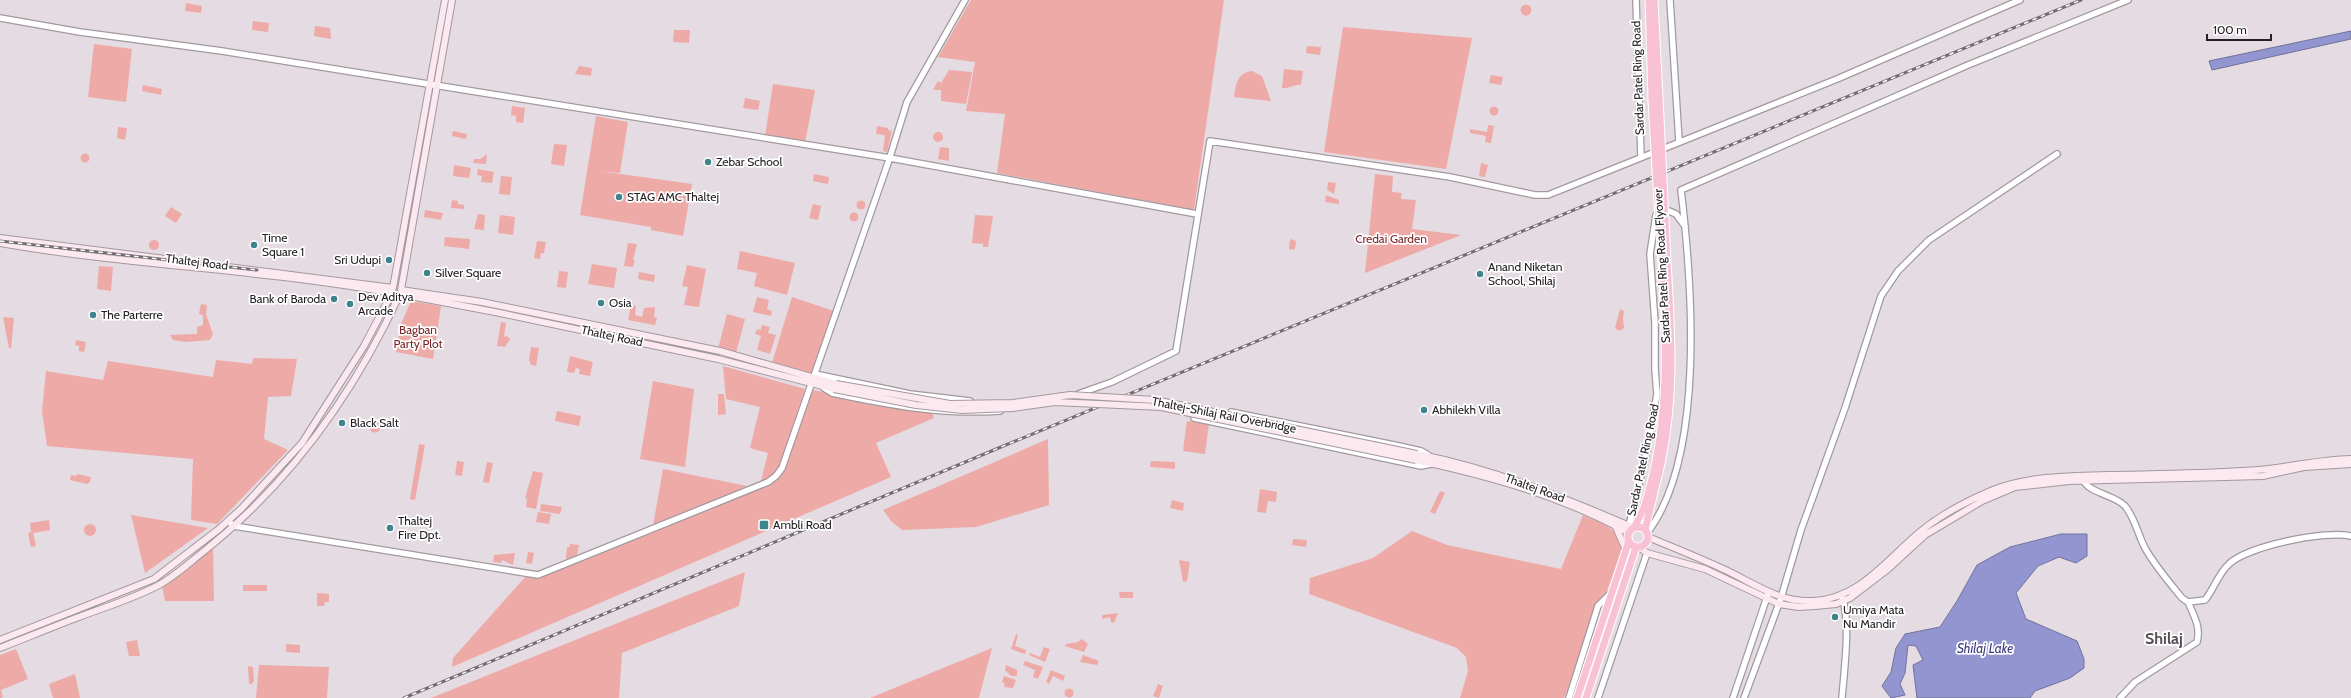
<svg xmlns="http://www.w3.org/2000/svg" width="2351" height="698" font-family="Cabin,sans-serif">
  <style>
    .green { fill: #eeaaa6 }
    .water { fill: #9295cf; stroke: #71729b }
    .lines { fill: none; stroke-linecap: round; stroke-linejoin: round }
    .tertiary-casing { stroke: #a299a0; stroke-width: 8 }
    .secondary-casing { stroke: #a299a0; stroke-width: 8 }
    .trunk-casing { stroke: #fff; stroke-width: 9 }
    .tertiary { stroke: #fff; stroke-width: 5.5 }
    .secondary { stroke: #fce8ef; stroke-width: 6 }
    .trunk { stroke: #f8c2d4; stroke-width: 7 }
    .rail-casing { stroke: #736d72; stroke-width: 3 }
    .rail { stroke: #fff; stroke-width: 1.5; stroke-dasharray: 4.5; stroke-linecap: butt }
    .secondary-bridge-casing { stroke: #a299a0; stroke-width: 8; stroke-linecap: butt }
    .trunk-bridge-casing { stroke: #fff; stroke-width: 9; stroke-linecap: butt }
    .secondary-bridge { stroke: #fce8ef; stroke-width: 6 }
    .trunk-bridge { stroke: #f8c2d4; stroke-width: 7 }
    .poi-dot { fill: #3d848d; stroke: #fff; stroke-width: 1.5 }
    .labels { text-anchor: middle; stroke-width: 3.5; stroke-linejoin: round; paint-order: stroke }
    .street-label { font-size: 12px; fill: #242023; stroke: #fff }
    .poi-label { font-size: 12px; fill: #242023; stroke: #fff; text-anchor: start }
    .park-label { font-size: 12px; fill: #782527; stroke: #fff }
    .water-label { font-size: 13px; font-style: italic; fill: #3c387e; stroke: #fff }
    .district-label { font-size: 16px; font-weight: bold; fill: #595157; stroke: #fff }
  </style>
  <rect width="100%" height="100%" fill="#e5dbe3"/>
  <!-- green -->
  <path class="green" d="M971 0H1224L1194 210 997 173 1005 114 966 111 975 62 938 57Z
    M186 3 202 6 201 13 185 11Z
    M1520.5 10a5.5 5.5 0 1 1 11 0a5.5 5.5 0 1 1-11 0Z
    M253 21 269 23 268 32 252 30Z
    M315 26 330 28 331 39 314 36Z
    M1343 27 1472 38 1446 169 1324 152Z
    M674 30H690L689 43 673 42Z
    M94 44 132 49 126 102 88 97Z
    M1307 46 1321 47 1320 55 1306 53Z
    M579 66 592 68 591 76 575 74Z
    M1284 69 1303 71 1301 85C1294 84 1290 89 1282 88Z
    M949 70 972 72 966 104 941 101V90H933L938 81 941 83Z
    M1252 71 1262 76 1271 101 1234 97C1236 84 1237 73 1252 71Z
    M1491 75 1503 77 1501 85 1489 83Z
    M773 84 815 90 805 143 765 136Z
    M143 85 162 89 161 95 142 91Z
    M745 98 760 101 758 110 743 108Z
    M512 106 525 108 523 123 516 122V116L511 115Z
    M1489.5 111a4.5 4.5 0 1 1 9 0a4.5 4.5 0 1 1-9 0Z
    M596 116 628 122 620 173 599 171 692 184 683 236 651 230V227L580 215Z
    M1488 125 1494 126 1491 143 1485 142 1486 136 1470 133V129L1487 132Z
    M877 126 888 128V130L892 131 887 152 883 151 885 135 876 134Z
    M118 127 127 128 125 140 117 138Z
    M453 131 467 134 466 139 452 136Z
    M933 137a5 5 0 1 1 10 0a5 5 0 1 1-10 0Z
    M554 144 567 145 564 166 551 164Z
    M940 147 949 148V161L938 159Z
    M80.5 158a4.5 4.5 0 1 1 9 0a4.5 4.5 0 1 1-9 0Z
    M487 154 486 164 473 163 474 159H480Z
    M1481 163 1488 165 1485 177 1479 176Z
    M454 165 471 168 469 178 453 176Z
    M478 169 494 172 492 183 481 182 482 176 477 175Z
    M814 174 829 177 828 184 813 181Z
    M1375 174 1393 176 1392 192 1402 193 1401 199 1416 200 1412 229 1461 235 1365 273Z
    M501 176 512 177 510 195 499 194Z
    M1328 182 1336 183 1334 194 1327 190Z
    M1326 195 1339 200V204L1325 202Z
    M452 200 458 201V204L464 205V209L451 208Z
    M856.5 205a4.5 4.5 0 1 1 9 0a4.5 4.5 0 1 1-9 0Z
    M813 204 821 206 818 220 809 218Z
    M171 207 182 214 176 223 165 216Z
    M425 210 443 213 441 220 424 217Z
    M849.5 217a4.5 4.5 0 1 1 9 0a4.5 4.5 0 1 1-9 0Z
    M478 214 485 215 484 230 474 229Z
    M500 215 515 217 513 235 498 233Z
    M975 215 993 216 988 247H983V244L972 243Z
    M445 237 470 239 469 249 444 246Z
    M1290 239 1296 241 1295 249 1289 250Z
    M149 245a5 5 0 1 1 10 0a5 5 0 1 1-10 0Z
    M537 241 546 242 544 253H541L540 259 534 258Z
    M628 243 637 244 633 260H635L633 267 624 266Z
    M740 251 795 263 787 295 754 286 757 273 737 269Z
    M592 264 617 268 614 288 588 284Z
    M687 265 706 269 699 307 684 305 688 287 682 286Z
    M99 266 113 267 111 291 97 289Z
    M559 271 568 272 566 288 557 287Z
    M639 272 655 275 654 282 638 279Z
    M757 297 769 300 767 309 772 311 771 316 753 312Z
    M792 297 834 311 813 375 772 363Z
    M411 301 441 306 433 359 396 352 401 324Z
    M201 304 207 305 206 314 213 334 210 340 185 342 173 340 170 335 197 334V327L203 325V315L199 314Z
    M631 305 636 306 635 315 642 317 644 308 655 307 654 317 657 318 655 325 628 320Z
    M1620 309 1624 311 1623 319 1624 328 1619 331 1615 328Z
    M727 314 745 319 736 353 718 349Z
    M3 317 14 318 11 348H9Z
    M501 322 506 323 504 337 507 336 510 339 505 347 497 346Z
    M762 325 770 327 768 333 776 335 770 354 757 350 761 336 755 334 757 329 761 330Z
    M76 340 86 342 84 352 79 351V346L75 345Z
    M531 347 539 348 536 366 531 365 529 360Z
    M570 356 593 362 590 376 579 374 580 369 576 368 574 373 567 372Z
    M253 358 297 359 291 396 268 397 264 439 288 450 217 524 191 520 193 459 47 446 42 411 46 371 103 380 108 361 213 377 216 360 252 364Z
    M723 366 805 389 779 467C774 475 770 479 761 481L768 453 750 448 760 407 726 399Z
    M653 381 694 389 685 467 640 459Z
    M813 390 932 413 934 418 876 443 891 477 452 667 453 658 527 575 539 576 768 482 782 468Z
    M718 394H724L726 414 718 415Z
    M557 411 581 416 579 426 555 421Z
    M1187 421 1209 424 1205 454 1183 451Z
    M369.5 427a5.5 5.5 0 1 1 11 0a5.5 5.5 0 1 1-11 0Z
    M1048 439 1049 505 976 527 902 530 891 521 883 510Z
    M419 444 425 445 415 500 410 499Z
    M457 461 464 462 462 476 455 475Z
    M1151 461 1175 462V469L1150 467Z
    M487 462 493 463 489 483 483 482Z
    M663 469 747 486 653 526Z
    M533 471 543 473 536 509 526 507 527 499 525 498Z
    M77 474 91 477 90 482 87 484 70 480 71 475 76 476Z
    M1260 489 1277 492 1276 502 1268 501 1266 513 1257 512Z
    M1440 491 1445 493 1435 514 1430 512Z
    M1172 500 1184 503 1183 511 1170 508Z
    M541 504 562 507 560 514 540 511Z
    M538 512 551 514 549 524 536 522Z
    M131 515 208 528 145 573Z
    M1583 515C1605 525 1617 526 1623 551L1564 698H1460L1468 671 1466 657 1457 648 1309 594 1310 578 1373 558 1412 531 1447 545 1561 569Z
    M49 520 50 530 33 533 36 546 31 547 28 533 31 532 30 523Z
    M84 530a6 6 0 1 1 12 0a6 6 0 1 1-12 0Z
    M1293 539 1307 540 1306 547 1292 545Z
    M570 544 579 545 577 555 566 559 567 547H570Z
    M213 548 214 601H165L162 586Z
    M528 552 534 553 532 564 526 563Z
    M515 553 513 565 502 560 501 563 493 562 494 555Z
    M1179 560 1190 562 1187 581 1183 582Z
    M745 572 739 606 622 653 619 698H431Z
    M243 585H267V591H243Z
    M1119 592H1133V598H1120Z
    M317 593 329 594V602H325L324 606H317Z
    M1118 613 1114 623 1111 622 1110 617 1102 619V615Z
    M1016 634 1018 635 1015 646 1026 650 1025 654 1011 649Z
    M1082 639 1088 644 1084 652 1065 646 1066 644 1078 642Z
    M137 640 140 656H129L126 642Z
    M286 644 300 645V653L286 652Z
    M1044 647 1050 649 1045 662 1029 655 1030 653 1040 657Z
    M992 648 979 698H870Z
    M16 649 28 679 1 690 3 697 0 698V655Z
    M1083 655 1099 661 1097 665 1080 662Z
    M1025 661 1043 667 1038 679 1033 677 1035 670 1023 665Z
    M259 665 329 667 327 698H256Z
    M1006 665 1017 670V676H1011L1005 670Z
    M248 666 253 667 254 681 252 684H249Z
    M1051 670 1065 676 1063 681 1053 676 1049 684 1046 682Z
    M75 674 80 698H53L49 684Z
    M1004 676 1016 680 1013 688 1004 687 1005 684 1002 682Z
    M1158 684 1163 686 1159 698 1153 696Z
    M1064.5 693a4.5 4.5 0 1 1 9 0a4.5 4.5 0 1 1-9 0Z"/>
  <!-- water -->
  <path class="water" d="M2351 31V39L2212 70 2209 61Z
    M2061 534H2087V556L2076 563 2059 557 2038 566 2016 593 2026 619 2077 641 2084 659V668L2070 678 2035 691 2030 698H1917L1913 665 1923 660 1916 646 1908 645 1905 673 1900 684 1905 695 1891 698 1882 686 1891 672 1896 648 1905 634 1940 627 1957 601 1977 565 2010 547Z"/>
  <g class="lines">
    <defs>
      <path id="tertiary" d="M1636 0 1641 157
        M1670 0 1679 141
        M0 18 80 32 222 51 890 158 1197 214
        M815 374 910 394 970 401
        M824 388 832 393C889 405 942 415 1000 411
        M1078 394 1112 382 1176 351 1210 141 1450 177 1535 195H1548L1837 79 2020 0
        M1193 410 1194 418 1421 466 1431 464
        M1227 418 1231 412 1399 446 1421 451 1428 455
        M2082 478C2088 494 2114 494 2125 506 2135 518 2138 535 2145 548 2155 566 2169 582 2182 598L2188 602 2205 600C2214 589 2218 574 2229 564 2248 546 2326 530 2351 536
        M228 521 234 526 538 575 768 482 776 476 782 468 889 160 907 102 965 0
        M1629 526 1647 450 1657 394 1655 369V323L1650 254 1656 215 1669 211 1676 214 1685 226
        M1647 533C1706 457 1692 282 1681 190L1968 65 2128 0
        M1842 597C1851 620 1844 672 1842 698
        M1569 698 1598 606 1612 592
        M1598 698 1647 553
        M1733 698 1768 594
        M1744 698 1781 598 1801 530 1845 408 1881 296 1898 271 1929 240 2057 154
        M2120 698 2135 682 2197 642C2201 627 2194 616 2188 602"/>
      <path id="secondary" d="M452 0 401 290 482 302 720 351 836 384
        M0 238 393 288 445 0
        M0 243C130 266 263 269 392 293L364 346 302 443 242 508 219 529 154 579 0 640
        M1417 454C1493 469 1563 497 1634 528
        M1416 460C1490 476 1562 496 1629 533
        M1615 525 1626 550
        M1648 537C1672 547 1697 557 1721 568 1751 581 1778 603 1813 601 1860 599 1887 559 1921 531 1942 514 1969 500 1993 490 2029 476 2071 476 2109 475 2154 474 2198 474 2242 471 2279 470 2313 460 2351 459
        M1639 547 1647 553 1705 569 1779 604 1799 607 1815 606 1836 604 1850 598 1888 569 1925 535 1982 501 2015 487 2069 481 2263 476 2304 467 2351 464
        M0 648C26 638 52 627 79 617 105 607 132 599 157 586 174 577 189 563 203 552 289 484 354 393 400 294L495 312 718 359 834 389"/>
      <path id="trunk" d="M1649 0 1652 99
        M1654 0 1659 98
        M1628 537a10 10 0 1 1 20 0a10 10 0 1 1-20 0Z
        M1634 528 1644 508 1650 487
        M1645 530 1655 488
        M1577 698 1629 541
        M1586 698 1636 547"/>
    </defs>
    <!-- tertiary casing -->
    <use href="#tertiary" class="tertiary-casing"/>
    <!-- secondary casing -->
    <use href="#secondary" class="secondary-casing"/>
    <!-- trunk casing -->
    <use href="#trunk" class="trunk-casing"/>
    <!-- tertiary -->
    <use href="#tertiary" class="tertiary"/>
    <!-- secondary -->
    <use href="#secondary" class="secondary"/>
    <!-- trunk -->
    <use href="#trunk" class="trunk"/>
    <defs>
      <path id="rail" d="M0 241 257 270
        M404 698 1001 447 2081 0"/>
    </defs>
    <!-- rail casing -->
    <use href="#rail" class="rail-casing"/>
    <!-- rail -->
    <use href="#rail" class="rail"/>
    <defs>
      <path id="secondary-bridge" d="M836 384 950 404 1013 403 1070 395 1155 400 1417 454
        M834 389 916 405 962 410 1013 408 1055 402 1161 407 1416 460"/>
      <path id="trunk-bridge" d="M1650 487C1670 411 1666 340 1662 262 1658 207 1655 153 1652 99
        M1655 488C1676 412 1672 341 1667 262 1664 208 1662 153 1659 98"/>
    </defs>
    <!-- secondary-bridge casing -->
    <use href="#secondary-bridge" class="secondary-bridge-casing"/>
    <!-- trunk-bridge casing -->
    <use href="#trunk-bridge" class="trunk-bridge-casing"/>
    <!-- secondary-bridge -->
    <use href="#secondary-bridge" class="secondary-bridge"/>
    <!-- trunk-bridge -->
    <use href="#trunk-bridge" class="trunk-bridge"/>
  </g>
  <!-- markers -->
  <g class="poi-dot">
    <circle cx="708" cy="162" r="4"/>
    <circle cx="619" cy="197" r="4"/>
    <circle cx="254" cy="245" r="4"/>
    <circle cx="389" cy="260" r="4"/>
    <circle cx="427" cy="273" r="4"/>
    <circle cx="1480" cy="274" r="4"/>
    <circle cx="334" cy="299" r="4"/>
    <circle cx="601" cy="303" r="4"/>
    <circle cx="350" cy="304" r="4"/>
    <circle cx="93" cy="315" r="4"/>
    <circle cx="1424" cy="410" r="4"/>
    <circle cx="342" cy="423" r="4"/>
    <rect x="759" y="520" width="10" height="10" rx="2"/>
    <circle cx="390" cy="528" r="4"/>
    <circle cx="1835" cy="617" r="4"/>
  </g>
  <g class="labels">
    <!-- street labels -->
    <g class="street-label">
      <text transform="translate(1638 78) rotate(-92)" y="4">Sardar Patel Ring Road</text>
      <text transform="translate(197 262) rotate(7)" y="4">Thaltej Road</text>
      <text transform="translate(1662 266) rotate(-93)" y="4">Sardar Patel Ring Road Flyover</text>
      <text transform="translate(612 336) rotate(12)" y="4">Thaltej Road</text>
      <text transform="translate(1224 415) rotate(11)" y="4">Thaltej-Shilaj Rail Overbridge</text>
      <text transform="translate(1643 460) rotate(-78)" y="4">Sardar Patel Ring Road</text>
      <text transform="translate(1535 488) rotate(20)" y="4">Thaltej Road</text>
    </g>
    <!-- poi labels -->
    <g class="poi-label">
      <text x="716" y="166">Zebar School</text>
      <text x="627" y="201">STAG AMC Thaltej</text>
      <text x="262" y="242">Time<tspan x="262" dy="14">Square 1</tspan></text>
      <text x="381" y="264" text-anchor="end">Sri Udupi</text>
      <text x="1488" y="271">Anand Niketan<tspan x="1488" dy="14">School, Shilaj</tspan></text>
      <text x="435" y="277">Silver Square</text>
      <text x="358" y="301">Dev Aditya<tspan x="358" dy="14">Arcade</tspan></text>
      <text x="326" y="303" text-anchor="end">Bank of Baroda</text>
      <text x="609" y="307">Osia</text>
      <text x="101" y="319">The Parterre</text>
      <text x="1432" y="414">Abhilekh Villa</text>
      <text x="350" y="427">Black Salt</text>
      <text x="398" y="525">Thaltej<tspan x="398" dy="14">Fire Dpt.</tspan></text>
      <text x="773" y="529">Ambli Road</text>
      <text x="1843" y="614">Umiya Mata<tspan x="1843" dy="14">Nu Mandir</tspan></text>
    </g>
    <!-- park labels -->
    <g class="park-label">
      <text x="1391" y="243">Credai Garden</text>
      <text x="418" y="334">Bagban<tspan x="418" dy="14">Party Plot</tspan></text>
    </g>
    <!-- water labels -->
    <g class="water-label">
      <text x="1985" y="653">Shilaj Lake</text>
    </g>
    <!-- district labels -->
    <g class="district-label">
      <text x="2164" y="644">Shilaj</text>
    </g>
  </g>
  <!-- scale -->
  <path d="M2207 34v6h64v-6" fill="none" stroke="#242023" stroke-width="2"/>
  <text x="2213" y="34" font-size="12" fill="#242023" stroke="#ffffff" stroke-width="3" paint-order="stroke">100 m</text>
</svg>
